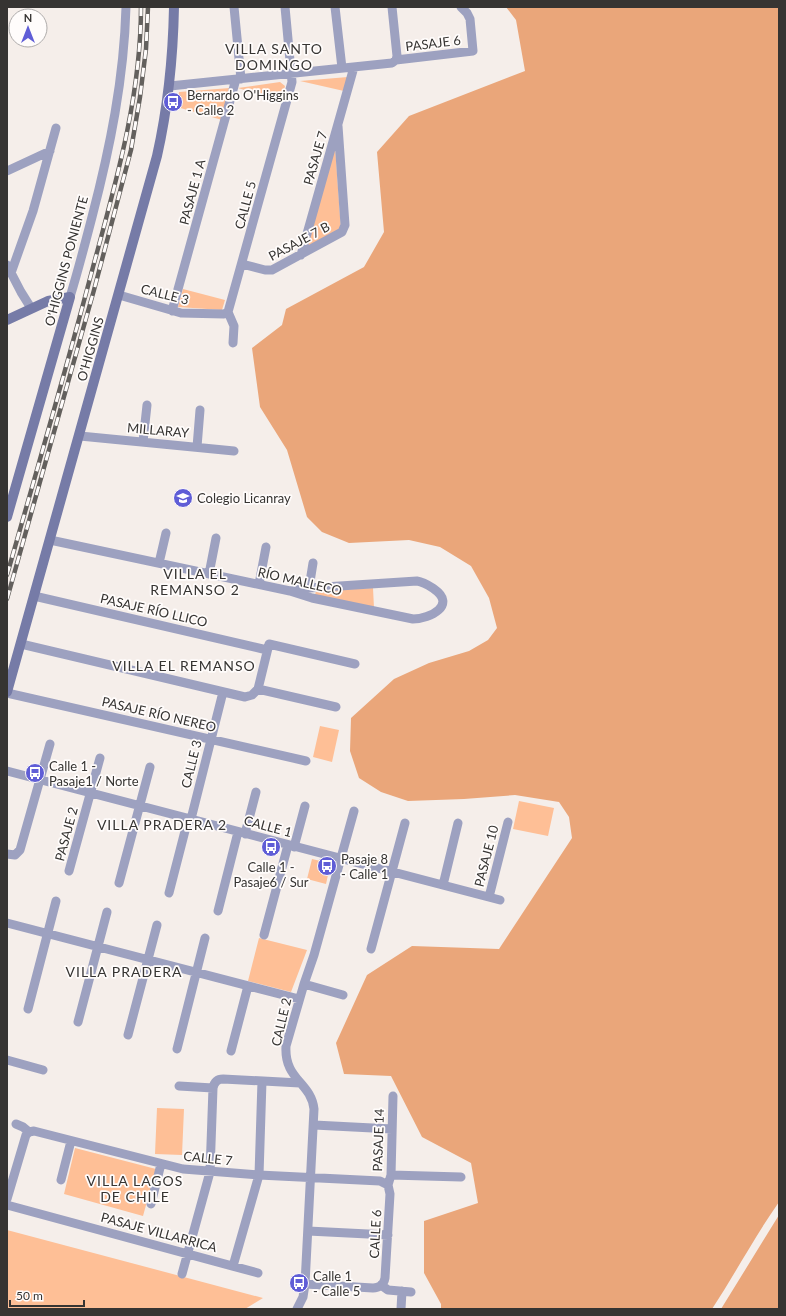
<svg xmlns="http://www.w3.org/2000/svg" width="786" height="1316" font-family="Lato,sans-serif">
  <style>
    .green { fill: #febf96 }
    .forest { fill: #eaa67a }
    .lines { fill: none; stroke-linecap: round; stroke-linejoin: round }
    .street { stroke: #9da1c0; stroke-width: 9 }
    .secondary { stroke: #767ba7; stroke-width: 10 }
    .rail-casing { stroke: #63605d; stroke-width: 4.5 }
    .rail { stroke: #fffcfb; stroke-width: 3; stroke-dasharray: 9; stroke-linecap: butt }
    .labels { text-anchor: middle; stroke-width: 3.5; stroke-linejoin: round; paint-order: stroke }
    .street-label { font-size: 13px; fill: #363432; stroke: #fffcfb }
    .poi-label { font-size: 13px; fill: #363432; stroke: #fffcfb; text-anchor: start }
    .neighbourhood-label { font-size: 14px; letter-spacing: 1px; fill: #363432; stroke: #fffcfb }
  </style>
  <rect width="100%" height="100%" fill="#f5eeea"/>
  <!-- green -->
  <path class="green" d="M348 77 344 91 300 81Z
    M280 82 285 86 281 101 238 88Z
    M230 88 222 120 177 107 179 92Z
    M335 146 341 230 306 250Z
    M183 289 225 300 222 310 178 307Z
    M373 588 374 608 315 595 316 591Z
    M320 726 339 730 332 762 313 757Z
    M519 801 554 808 548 836 513 829Z
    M312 859 329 863 330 866 326 884 307 879Z
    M259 938 307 950 291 992 248 981Z
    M157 1108 184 1109 182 1155 155 1154Z
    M75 1148 156 1169 143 1216 64 1194Z
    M7 1230 263 1298 245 1309H7Z"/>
  <!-- forest -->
  <path class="forest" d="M506 7H779V1202C755 1236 735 1274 712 1309H441V1304L424 1273V1221L478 1203 471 1163 422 1137 391 1076 344 1074 336 1043 367 975 412 946 499 949 572 838 569 817 559 802 515 795 464 799 408 801 381 792 359 778 350 751 351 718 394 679 429 663 469 651 488 640 497 628 489 598 471 566 440 547 409 540 349 543 322 532 307 517 287 450 260 407 252 348 282 325 286 309 364 267 384 232 377 152 409 116 525 71 516 20Z
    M779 1215V1309H721Z"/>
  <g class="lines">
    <!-- street -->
    <path class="street" d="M234 7 241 79
      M335 7 342 68
      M392 7 397 56 396 60
      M170 86 392 63 396 60 473 51 470 19 467 13 461 7
      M7 171 50 151
      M301 255 354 67
      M242 264 265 270H272L342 232 345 225 338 126
      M7 265 21 292 31 308
      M11 273 33 211 56 128
      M119 295 181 313 224 314 228 312
      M70 297C78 271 85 244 92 217 110 148 124 79 126 7
      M172 311 236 79
      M233 343 234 326 228 312 292 82 285 7
      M80 436 234 451
      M143 442 147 405
      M197 447 200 410
      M50 540 290 591 312 598 413 619C430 619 457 605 434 589 428 585 424 582 417 581L309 588 290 591
      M159 563 166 533
      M209 574 216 538
      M259 584 266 547
      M309 588 313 563
      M34 596 267 650
      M21 644 245 697 252 695 258 689 269 644 355 664
      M258 689 336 707
      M7 693 306 761
      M7 771 500 900
      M245 834 256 792
      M294 847 305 806
      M7 854 15 855 20 850 50 744
      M69 871 100 758
      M119 883 150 767
      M443 885 458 823
      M169 893 186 827 191 819 223 692
      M489 897 508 822
      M218 911 238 832
      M7 923 299 999
      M264 935 288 845
      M371 949 405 823
      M304 984 343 995
      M28 1009 56 901
      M78 1022 107 912
      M128 1035 157 925
      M177 1049 205 938
      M231 1051 248 986
      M7 1060 43 1070
      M179 1086 213 1088
      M16 1124 23 1127 29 1132 34 1131 183 1169 259 1175 380 1181 388 1185
      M314 1125 392 1129
      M391 1175 461 1177
      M61 1180 71 1141
      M388 1185 391 1175 393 1096
      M7 1199 26 1135 29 1132
      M151 1204 161 1164
      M7 1205 258 1273
      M308 1231 388 1235
      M233 1266 259 1175 262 1081
      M182 1274 210 1172 213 1088C214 1083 217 1079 223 1079L300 1083
      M305 1284 373 1288C379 1288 384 1284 385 1278L390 1194 388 1185
      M381 1285 388 1290 411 1292
      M297 1309 303 1297 305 1284 314 1109C311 1082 284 1080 286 1046L304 984 314 955 354 811
      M401 1309 402 1291"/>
    <!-- secondary -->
    <path class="secondary" d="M7 320 48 301 70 297 7 517
      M7 692 157 156C168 107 173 58 174 7"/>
    <defs>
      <path id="rail" d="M7 575C36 473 66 370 93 267 116 182 141 96 141 7
        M7 599 94 290 131 150 140 97 146 49 148 7"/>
    </defs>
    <!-- rail casing -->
    <use href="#rail" class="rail-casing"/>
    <!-- rail -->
    <use href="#rail" class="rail"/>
  </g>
  <!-- icons -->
  <defs>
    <symbol id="bus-disc" viewBox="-11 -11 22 22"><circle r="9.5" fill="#5f5dd6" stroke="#fffcfb"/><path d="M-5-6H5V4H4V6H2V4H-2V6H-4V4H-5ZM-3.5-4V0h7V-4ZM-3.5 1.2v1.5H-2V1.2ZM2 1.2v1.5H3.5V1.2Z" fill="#fff"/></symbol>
    <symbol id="school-disc" viewBox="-11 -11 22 22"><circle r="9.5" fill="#5f5dd6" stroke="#fffcfb"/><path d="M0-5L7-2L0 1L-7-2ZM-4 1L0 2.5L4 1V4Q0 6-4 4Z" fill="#fff"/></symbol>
  </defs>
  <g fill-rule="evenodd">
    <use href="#bus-disc" x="162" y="91" width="22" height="22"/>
    <use href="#school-disc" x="172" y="487" width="22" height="22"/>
    <use href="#bus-disc" x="24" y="762" width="22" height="22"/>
    <use href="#bus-disc" x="260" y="836" width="22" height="22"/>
    <use href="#bus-disc" x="316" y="855" width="22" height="22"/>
    <use href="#bus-disc" x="288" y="1272" width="22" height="22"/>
  </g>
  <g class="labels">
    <!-- street labels -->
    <g class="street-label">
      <text transform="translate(433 43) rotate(-7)" y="5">PASAJE 6</text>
      <text transform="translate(315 158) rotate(-74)" y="5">PASAJE 7</text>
      <text transform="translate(192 192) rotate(-75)" y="5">PASAJE 1 A</text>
      <text transform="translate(245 205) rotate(-75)" y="5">CALLE 5</text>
      <text transform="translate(299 241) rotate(-28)" y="5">PASAJE 7 B</text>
      <text transform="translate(66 261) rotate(-75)" y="5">O'HIGGINS PONIENTE</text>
      <text transform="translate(165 294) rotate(14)" y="5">CALLE 3</text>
      <text transform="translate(90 349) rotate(-74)" y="5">O'HIGGINS</text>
      <text transform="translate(158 430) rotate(5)" y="5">MILLARAY</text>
      <text transform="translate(300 581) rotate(13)" y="5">RÍO MALLECO</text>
      <text transform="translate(154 610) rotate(13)" y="5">PASAJE RÍO LLICO</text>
      <text transform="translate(159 714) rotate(13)" y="5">PASAJE RÍO NEREO</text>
      <text transform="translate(191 764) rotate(-76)" y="5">CALLE 3</text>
      <text transform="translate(268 826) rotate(15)" y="5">CALLE 1</text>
      <text transform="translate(66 834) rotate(-75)" y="5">PASAJE 2</text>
      <text transform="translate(486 856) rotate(-76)" y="5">PASAJE 10</text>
      <text transform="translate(281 1022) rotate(-77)" y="5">CALLE 2</text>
      <text transform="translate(378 1140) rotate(-88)" y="5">PASAJE 14</text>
      <text transform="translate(208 1158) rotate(6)" y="5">CALLE 7</text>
      <text transform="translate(159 1232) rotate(15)" y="5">PASAJE VILLARRICA</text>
      <text transform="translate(375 1234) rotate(-87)" y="5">CALLE 6</text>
    </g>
    <!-- poi labels -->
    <g class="poi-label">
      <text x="187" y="100">Bernardo O'Higgins<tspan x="187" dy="15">- Calle 2</tspan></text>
      <text x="197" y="503">Colegio Licanray</text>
      <text x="49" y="771">Calle 1 -<tspan x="49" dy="15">Pasaje1 / Norte</tspan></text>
      <text x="341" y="864">Pasaje 8<tspan x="341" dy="15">- Calle 1</tspan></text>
      <text x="271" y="872" text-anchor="middle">Calle 1 -<tspan x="271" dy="15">Pasaje6 / Sur</tspan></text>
      <text x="313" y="1281">Calle 1<tspan x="313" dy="15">- Calle 5</tspan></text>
    </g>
    <!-- neighbourhood labels -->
    <g class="neighbourhood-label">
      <text x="274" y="54">VILLA SANTO<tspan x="274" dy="16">DOMINGO</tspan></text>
      <text x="195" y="579">VILLA EL<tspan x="195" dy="16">REMANSO 2</tspan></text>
      <text x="184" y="671">VILLA EL REMANSO</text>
      <text x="162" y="830">VILLA PRADERA 2</text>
      <text x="124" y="977">VILLA PRADERA</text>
      <text x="135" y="1186">VILLA LAGOS<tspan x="135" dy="16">DE CHILE</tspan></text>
    </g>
  </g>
  <!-- border -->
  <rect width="786" height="1316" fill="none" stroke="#363432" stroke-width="16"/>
  <!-- north arrow -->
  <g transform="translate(28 28)"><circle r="19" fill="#fffcfb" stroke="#afacab"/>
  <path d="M0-3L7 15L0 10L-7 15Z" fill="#5f5dd6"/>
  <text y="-6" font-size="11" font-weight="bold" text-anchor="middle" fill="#363432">N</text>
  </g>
  <!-- scale -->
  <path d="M10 1300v6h74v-6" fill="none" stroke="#363432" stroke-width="2"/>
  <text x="16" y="1300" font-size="12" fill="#363432" stroke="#fffcfb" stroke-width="3" paint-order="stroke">50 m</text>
</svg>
